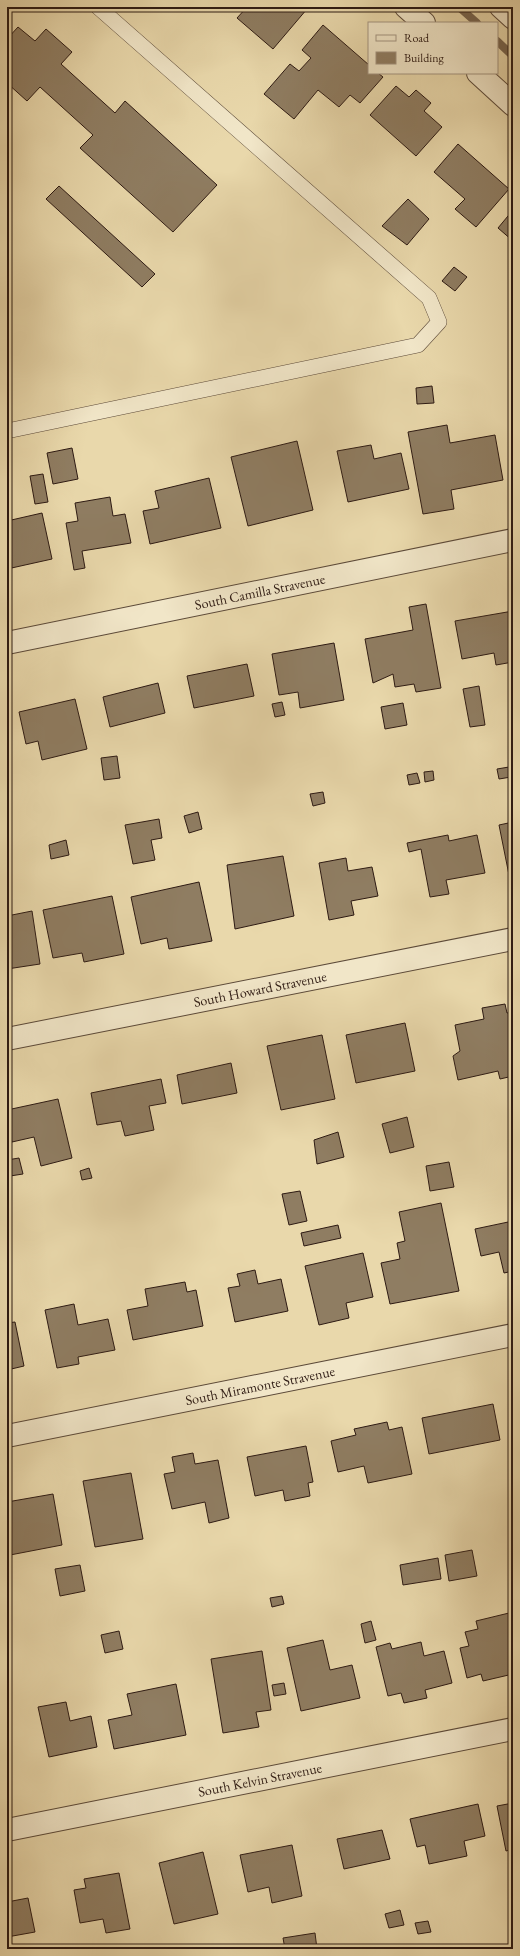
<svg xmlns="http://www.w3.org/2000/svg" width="520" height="1956" font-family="'EB Garamond',serif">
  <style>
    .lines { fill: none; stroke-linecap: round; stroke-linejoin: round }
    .stream { stroke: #77654f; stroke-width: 8 }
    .building { fill: #8f7d62; stroke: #2d1a13 }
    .service-casing { stroke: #5c4a39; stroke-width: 16 }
    .minor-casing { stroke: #5c4a39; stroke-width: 24 }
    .tertiary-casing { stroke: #5c4a39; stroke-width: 24 }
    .service { stroke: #f1e6c8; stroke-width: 15 }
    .minor { stroke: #f1e6c8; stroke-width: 22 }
    .tertiary { stroke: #f1e6c8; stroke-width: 22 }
    .labels { text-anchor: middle; stroke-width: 3; stroke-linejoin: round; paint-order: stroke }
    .street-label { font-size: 14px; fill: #2d1a13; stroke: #f1e6c8 }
  </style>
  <rect width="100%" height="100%" fill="#e9d8ab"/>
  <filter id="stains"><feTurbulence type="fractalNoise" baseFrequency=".005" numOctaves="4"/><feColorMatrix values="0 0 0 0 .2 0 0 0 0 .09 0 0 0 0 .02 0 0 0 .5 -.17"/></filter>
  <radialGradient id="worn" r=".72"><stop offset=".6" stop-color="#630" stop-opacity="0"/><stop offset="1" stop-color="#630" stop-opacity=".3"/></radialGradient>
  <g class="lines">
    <!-- stream -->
    <path class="stream" d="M459 7 477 23
      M497 41 513 56"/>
  </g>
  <!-- building -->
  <path class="building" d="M247 7H305L307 9 273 49 237 18Z
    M323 25 369 65V73H378L383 77 360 103 350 95 339 107 318 90 294 119 264 94 290 64 299 71 311 58 302 50Z
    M18 27 35 41 46 29 72 52 61 64 115 113 125 101 217 185 173 232 80 148 93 135 40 87 27 101 7 83V68L12 63 7 59V39Z
    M396 86 409 97 416 90 431 103 424 111 442 127 416 156 370 115Z
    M458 144 509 189 476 227 455 209 465 199 434 172Z
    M59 186 155 274 142 287 46 199Z
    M408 199 429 219 407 245 382 226Z
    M513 210V241L498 228Z
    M454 267 467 277 455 291 442 281Z
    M432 386 434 403 417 404 416 388Z
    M447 425 450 443 495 435 503 480 451 490 454 509 423 514 408 432Z
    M297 441 313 510 248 526 231 457Z
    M371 445 374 459 401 453 409 489 348 502 337 451Z
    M72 448 78 479 53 484 47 453Z
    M43 474 48 502 35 504 30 476Z
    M209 478 221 528 150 544 143 511 159 508 155 491Z
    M110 497 113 516 125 514 131 543 82 551 85 568 74 570 66 523 78 521 75 503Z
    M42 513 52 559 7 569V521Z
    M426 604 441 688 416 692 414 684 395 687 393 674 373 683 365 639 413 630 409 607Z
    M513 611V662L496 665 494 653 462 659 455 621Z
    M334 643 344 700 300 708 298 692 279 695 272 654Z
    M247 664 254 696 194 708 187 676Z
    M158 683 165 713 110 727 103 697Z
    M479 686 485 725 470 727 463 689Z
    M75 699 87 749 42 760 38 741 26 744 19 712Z
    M282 702 285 715 275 717 272 704Z
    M403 703 407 725 385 729 381 707Z
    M117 756 120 778 104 780 101 758Z
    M509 767 511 777 499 779 497 769Z
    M433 771 434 780 425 782 424 772Z
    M417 773 420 783 409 785 407 775Z
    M323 792 325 803 313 806 310 794Z
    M198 812 202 829 189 833 184 816Z
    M159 819 162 838 151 840 155 860 133 864 125 825Z
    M513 822V875H509L499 825Z
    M448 835 449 841 477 835 485 873 446 880 449 894 430 897 421 849 409 852 407 843Z
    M66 840 69 855 51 859 49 845Z
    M283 856 294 916 235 929 227 865Z
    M346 858 348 871 372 867 378 896 351 901 354 915 329 920 319 863Z
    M199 882 212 941 169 949 167 938 141 944 131 897Z
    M112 896 124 954 84 962 82 953 53 958 43 910Z
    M32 911 40 964 7 969V916Z
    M505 1004 507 1013 513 1012V1076L500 1079 498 1071 458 1080 453 1056 460 1051 455 1025 484 1019 482 1008Z
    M405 1023 415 1071 356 1083 346 1035Z
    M322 1035 335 1099 281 1110 267 1046Z
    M231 1063 237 1093 182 1104 177 1075Z
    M161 1079 166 1103 149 1106 154 1130 125 1136 121 1121 97 1125 91 1093Z
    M58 1099 72 1158 41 1166 34 1137 12 1142 7 1123V1110Z
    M407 1117 414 1147 390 1153 382 1124Z
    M338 1132 344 1157 317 1164 314 1140Z
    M19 1158 23 1174 10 1176 7 1160Z
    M449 1162 454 1187 430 1191 426 1166Z
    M89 1168 92 1178 82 1180 80 1171Z
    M300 1191 307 1221 289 1225 282 1194Z
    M441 1203 459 1291 390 1304 381 1263 400 1259 397 1243 405 1241 399 1212Z
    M513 1221V1271L504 1273 499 1252 481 1256 475 1229Z
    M338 1225 341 1238 304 1246 301 1233Z
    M363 1253 373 1297 346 1303 349 1318 319 1325 305 1266Z
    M255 1270 258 1284 281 1279 288 1311 235 1322 228 1288 240 1286 237 1274Z
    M185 1282 187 1292 196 1290 203 1326 133 1340 127 1310 148 1306 145 1289Z
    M74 1304 78 1325 108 1319 115 1350 78 1357 79 1364 57 1368 45 1310Z
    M15 1322 24 1366 7 1370V1323Z
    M493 1404 500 1440 429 1454 422 1418Z
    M387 1422 389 1430 402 1427 412 1474 368 1483 364 1466 338 1472 331 1441 356 1435 354 1429Z
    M306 1446 313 1482 308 1483 310 1496 285 1501 283 1490 255 1496 247 1457Z
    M193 1453 195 1464 218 1460 229 1518 209 1523 205 1502 172 1509 164 1474 175 1472 172 1457Z
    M131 1473 143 1539 95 1547 83 1481Z
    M53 1494 62 1545 10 1555 7 1541V1502Z
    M472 1550 477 1576 449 1581 445 1555Z
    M438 1558 441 1579 403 1585 400 1565Z
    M80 1565 85 1591 60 1596 55 1569Z
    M282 1596 284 1604 272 1607 270 1598Z
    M509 1613 513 1628V1674L483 1681 481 1674 467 1678 460 1648 469 1646 465 1632 478 1629 476 1621Z
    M371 1621 376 1640 365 1643 361 1624Z
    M119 1631 123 1649 105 1653 101 1635Z
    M323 1640 330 1670 352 1665 360 1698 301 1711 287 1648Z
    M421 1642 424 1656 444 1651 452 1683 425 1690 427 1698 404 1703 401 1693 388 1696 376 1647 390 1643 392 1649Z
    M262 1651 271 1710 256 1712 259 1727 223 1733 211 1659Z
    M284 1683 286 1694 274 1696 272 1685Z
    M176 1684 186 1735 114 1749 108 1720 132 1715 127 1694Z
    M66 1702 70 1721 91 1716 97 1747 49 1757 38 1707Z
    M513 1803V1849L506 1851 497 1806Z
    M478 1804 485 1836 464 1841 467 1856 429 1864 425 1845 417 1847 410 1819Z
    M382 1830 390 1859 344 1869 337 1839Z
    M292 1845 302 1896 272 1903 269 1887 248 1892 240 1855Z
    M203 1852 218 1914 174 1924 159 1863Z
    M119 1873 130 1929 106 1933 103 1919 80 1923 74 1890 86 1888 84 1879Z
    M28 1898 35 1932 7 1937V1902Z
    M400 1910 404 1925 389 1928 385 1914Z
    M428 1921 431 1932 418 1934 415 1923Z
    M315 1933 317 1949H285L283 1938Z"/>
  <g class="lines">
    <defs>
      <path id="service" d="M7 431 418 345 439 322 429 298 98 7"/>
      <g id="minor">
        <path id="s1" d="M7 643 513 540"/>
        <path id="s2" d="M7 1039 513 939"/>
        <path id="s3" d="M7 1436 513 1335"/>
        <path id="s4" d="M7 1830 513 1729"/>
      </g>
      <path id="tertiary" d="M406 7 424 23
        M501 7 513 18
        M478 73 513 105"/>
    </defs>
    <!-- service casing -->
    <use href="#service" class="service-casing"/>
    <!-- minor casing -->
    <use href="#minor" class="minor-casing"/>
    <!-- tertiary casing -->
    <use href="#tertiary" class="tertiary-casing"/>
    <!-- service -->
    <use href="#service" class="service"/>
    <!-- minor -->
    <use href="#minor" class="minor"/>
    <!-- tertiary -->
    <use href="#tertiary" class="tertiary"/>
  </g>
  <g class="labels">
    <!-- street labels -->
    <g class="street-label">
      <text dy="5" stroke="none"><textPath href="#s1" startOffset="258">South Camilla Stravenue</textPath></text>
      <text dy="5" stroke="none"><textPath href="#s2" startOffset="258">South Howard Stravenue</textPath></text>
      <text dy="5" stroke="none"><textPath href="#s3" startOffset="258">South Miramonte Stravenue</textPath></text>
      <text dy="5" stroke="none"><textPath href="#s4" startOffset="258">South Kelvin Stravenue</textPath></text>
    </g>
  </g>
  <!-- margin -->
  <rect width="520" height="1956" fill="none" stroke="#e9d8ab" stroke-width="24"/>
  <rect x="8" y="8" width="504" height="1940" fill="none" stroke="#2d1a13" stroke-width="2"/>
  <rect x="12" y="12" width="496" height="1932" fill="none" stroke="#2d1a13"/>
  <!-- legend -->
  <rect x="368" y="22" width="130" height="52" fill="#f1e6c8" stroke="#a39480"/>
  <rect x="376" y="35" width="20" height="6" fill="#f1e6c8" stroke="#a39480"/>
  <text x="404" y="42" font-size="12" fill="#2d1a13">Road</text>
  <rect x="376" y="52" width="20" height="12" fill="#8f7d62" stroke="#a39480"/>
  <text x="404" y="62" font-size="12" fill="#2d1a13">Building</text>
  <rect width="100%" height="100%" filter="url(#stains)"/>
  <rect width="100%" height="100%" fill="url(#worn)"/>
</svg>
